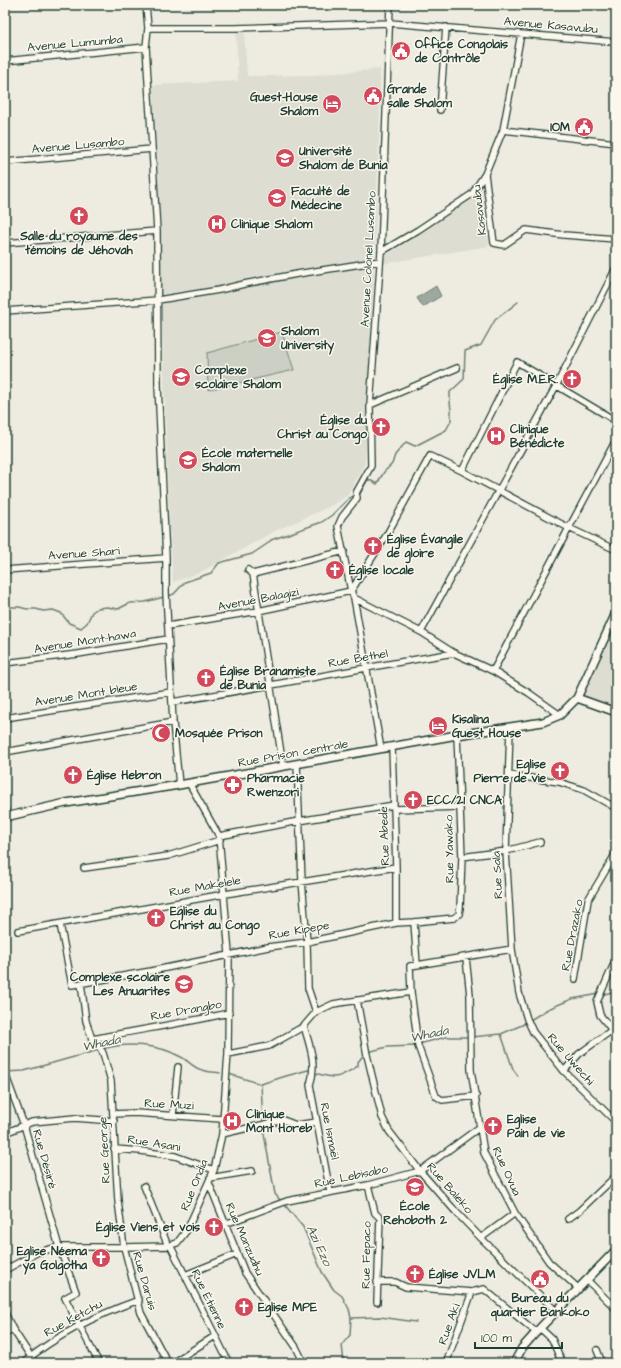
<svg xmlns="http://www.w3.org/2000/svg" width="621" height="1368" font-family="'Architects Daughter',sans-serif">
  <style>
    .built { fill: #ddddd2 }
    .garden { fill: #cbcfc4; stroke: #75867c }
    .water { fill: #9fa89f; stroke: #6c7d74 }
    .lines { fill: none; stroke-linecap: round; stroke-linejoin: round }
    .stream { stroke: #6c7d74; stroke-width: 1.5 }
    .minor-casing { stroke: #1f3d34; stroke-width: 8 }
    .tertiary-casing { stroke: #1f3d34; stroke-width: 10 }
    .minor { stroke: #fbf7ec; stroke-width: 5.5 }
    .tertiary { stroke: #fbf7ec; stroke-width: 7 }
    .labels { text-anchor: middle; stroke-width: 3; stroke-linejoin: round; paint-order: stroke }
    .street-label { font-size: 12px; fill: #1f3d34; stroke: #fbf7ec }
    .poi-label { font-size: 12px; font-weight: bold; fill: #1f3d34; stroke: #fbf7ec; text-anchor: start }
    .water-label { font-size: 13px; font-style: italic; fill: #455d54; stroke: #fbf7ec }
  </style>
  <rect width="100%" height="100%" fill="#eeece1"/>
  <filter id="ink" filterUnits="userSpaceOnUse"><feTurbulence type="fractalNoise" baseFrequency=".025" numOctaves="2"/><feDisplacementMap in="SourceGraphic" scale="8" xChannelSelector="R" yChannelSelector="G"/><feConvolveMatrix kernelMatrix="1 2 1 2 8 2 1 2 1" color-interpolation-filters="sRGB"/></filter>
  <g filter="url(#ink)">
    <!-- built -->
    <path class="built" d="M244 31 247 76 314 75 380 69V105L374 271 365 463 347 496 331 506 275 531 199 573 173 582 169 517 161 296 160 225 153 85 238 81 236 32Z
      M482 192 489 246 381 264V259Z
      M616 617V710L581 695Z"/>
    <!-- garden -->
    <path class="garden" d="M282 332 294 370 208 390 207 353Z"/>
    <!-- water -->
    <path class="water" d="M436 286 441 296 423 307 417 298Z"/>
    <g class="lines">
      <!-- stream -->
      <path class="stream" d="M359 494H360L368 479 377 484 384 472 392 464 395 455 406 442 415 446 446 430 451 421V410L450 402V392L464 379 465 351 481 345 495 320 518 302
        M168 596 174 594 185 582 211 573 219 563 252 554 267 544 271 540 322 522 332 515 349 498 355 495
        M5 607H19L27 609H36L43 611 53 610 61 613 69 623 81 628 87 623 92 612 98 608 107 607 118 609 130 603 145 602 164 597
        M603 994 616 992
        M501 1034 513 1069 518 1076
        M472 1037 501 1034 522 1025 548 1009 572 999 599 994
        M419 1044 446 1037H468
        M102 1049C128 1042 158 1044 181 1057 187 1060 192 1066 199 1069 205 1072 213 1072 220 1073
        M368 1052 387 1047 416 1046
        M5 1072 24 1071 99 1050
        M315 1073C338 1080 338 1078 358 1066V1062L365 1053
        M229 1074 261 1084 286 1076 308 1070 311 1072
        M261 1084 263 1122
        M264 1126V1134L275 1194 281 1201
        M284 1204 303 1227 322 1272 334 1290 342 1296 349 1309 351 1318 350 1335 342 1345 344 1363
        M351 1318 380 1317 416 1322"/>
      <defs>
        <path id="minor" d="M146 5 148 28 146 47 157 231 158 385 166 558V593L173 722 179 785
          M390 5 381 252 370 405 371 466 356 493 357 498 342 517 338 526 351 591 354 598 421 632 454 653 493 671 529 693 560 715
          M148 28H235L390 23 616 42
          M5 61 146 47
          M440 110 446 27
          M503 130 616 143
          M5 162 152 149
          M485 174 494 243 504 245 526 230 564 235 616 239
          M5 243 157 231
          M381 252 418 230 472 194 485 174 503 130 521 34
          M5 311 158 300 219 290 244 284 297 274 380 261
          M370 405 457 368
          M462 471 517 362 616 421
          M5 570 166 558
          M248 570 253 574 283 766
          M253 574 344 551
          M351 591 386 536 430 456 462 471 569 528 616 440
          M354 598 381 749
          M168 626 258 611 351 591
          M421 632 556 386 616 268
          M5 663 78 654 168 639
          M493 671 569 528 616 550
          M172 702C266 687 360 668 454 653
          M5 718 171 692
          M510 728 506 851 512 949 519 993 527 1019 533 1032 564 1071 616 1122
          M392 747 396 867V923
          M5 752 173 722
          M297 764 302 881 307 942 308 988 316 1012
          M509 775 559 782 584 790 616 808
          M5 809 7 817
          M394 809 460 807
          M219 836 299 821 394 805
          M462 857 506 851 540 842
          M84 868 168 856 220 840
          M414 922 417 965 410 966 411 992 418 1046 436 1096 442 1100 476 1096
          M60 924 72 985 151 971 268 947 307 942 396 923 414 922 454 918 459 914 460 908 462 857 457 735
          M18 931 225 894 396 867
          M466 958 470 995 471 1070 484 1153 515 1213 549 1262 578 1288
          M616 959 597 1002 600 1015 616 1035
          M417 965 512 949
          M575 979 588 900 616 853
          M81 983 86 1021 92 1039 100 1048 103 1053 111 1081 118 1201 124 1247 141 1313 168 1363
          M357 1000 367 1055 382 1117 389 1131 420 1171 456 1212 481 1238 556 1311
          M304 1026C310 1047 317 1064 310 1085L330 1192
          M92 1039C138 1030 184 1023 229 1013
          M228 1054 269 1046 299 1029 304 1026 316 1012 333 1004 411 992
          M564 1071 579 1054 612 1030
          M7 1079 24 1125 59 1247 76 1292 65 1298 99 1363
          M113 1114 135 1113 222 1119
          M173 1115 178 1067
          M5 1133 32 1122 75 1118 114 1121
          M222 1134 283 1120 296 1125 317 1122
          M114 1149 141 1151 175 1156 214 1170
          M210 1178 252 1171
          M209 1183 245 1273 296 1347 304 1363
          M368 1185 375 1213 380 1218 377 1302
          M144 1186 168 1246
          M568 1219 579 1211 616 1176
          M225 1224 287 1201 368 1185 420 1171 480 1127
          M481 1238 515 1213
          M170 1245 229 1363
          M5 1270 38 1252 59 1247H124L168 1246 177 1243 187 1230 214 1170 222 1134 228 1054 229 954 219 836 189 783
          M185 1275 237 1254
          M587 1280 616 1309
          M377 1282H395L406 1287 472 1292 484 1289 536 1332
          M5 1313 12 1328 35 1363
          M540 1328 552 1339 559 1356 563 1363
          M5 1334 12 1328
          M597 1350 602 1363
          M23 1363C58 1334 96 1315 139 1300
          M172 1363 215 1336
          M445 1363 448 1358 472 1292"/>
        <path id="tertiary" d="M577 698 616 712
          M5 817 66 803 179 785 457 735 543 722 560 715 577 698 616 613
          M514 1363 522 1348 540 1328 616 1250"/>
      </defs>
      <!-- minor casing -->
      <use href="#minor" class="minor-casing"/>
      <!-- tertiary casing -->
      <use href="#tertiary" class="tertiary-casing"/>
      <!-- minor -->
      <use href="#minor" class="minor"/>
      <!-- tertiary -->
      <use href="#tertiary" class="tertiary"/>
    </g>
  </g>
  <!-- icons -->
  <defs>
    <symbol id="civic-disc" viewBox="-11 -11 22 22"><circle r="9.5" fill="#d1495b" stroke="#fbf7ec"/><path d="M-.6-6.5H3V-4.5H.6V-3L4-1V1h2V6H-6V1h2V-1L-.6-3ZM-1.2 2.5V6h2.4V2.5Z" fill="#fff"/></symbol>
    <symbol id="hotel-disc" viewBox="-11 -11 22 22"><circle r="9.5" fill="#d1495b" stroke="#fbf7ec"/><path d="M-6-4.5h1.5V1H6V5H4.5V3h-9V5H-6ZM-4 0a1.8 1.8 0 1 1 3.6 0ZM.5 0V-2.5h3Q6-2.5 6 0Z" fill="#fff"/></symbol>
    <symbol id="university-disc" viewBox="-11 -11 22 22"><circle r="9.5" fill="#d1495b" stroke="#fbf7ec"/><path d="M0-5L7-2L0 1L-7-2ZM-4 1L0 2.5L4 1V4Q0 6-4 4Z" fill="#fff"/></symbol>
    <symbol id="church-disc" viewBox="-11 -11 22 22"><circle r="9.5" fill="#d1495b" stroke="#fbf7ec"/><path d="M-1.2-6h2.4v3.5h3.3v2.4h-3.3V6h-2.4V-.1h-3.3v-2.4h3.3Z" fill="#fff"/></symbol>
    <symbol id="hospital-disc" viewBox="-11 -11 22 22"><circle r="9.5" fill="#d1495b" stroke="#fbf7ec"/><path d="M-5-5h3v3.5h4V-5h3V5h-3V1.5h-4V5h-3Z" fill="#fff"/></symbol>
    <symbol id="school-disc" viewBox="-11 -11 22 22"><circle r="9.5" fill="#d1495b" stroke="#fbf7ec"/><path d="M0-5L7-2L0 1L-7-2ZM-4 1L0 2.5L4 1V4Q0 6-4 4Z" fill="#fff"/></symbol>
    <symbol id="mosque-disc" viewBox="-11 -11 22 22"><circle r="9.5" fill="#d1495b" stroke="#fbf7ec"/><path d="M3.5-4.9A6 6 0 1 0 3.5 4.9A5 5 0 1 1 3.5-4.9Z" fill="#fff"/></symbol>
    <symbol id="pharmacy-disc" viewBox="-11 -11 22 22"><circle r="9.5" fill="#d1495b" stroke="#fbf7ec"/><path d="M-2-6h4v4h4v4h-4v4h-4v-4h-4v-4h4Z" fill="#fff"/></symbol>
  </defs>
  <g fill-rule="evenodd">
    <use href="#civic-disc" x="390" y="40" width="22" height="22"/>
    <use href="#civic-disc" x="362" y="85" width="22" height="22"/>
    <use href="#hotel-disc" x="321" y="93" width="22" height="22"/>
    <use href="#civic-disc" x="573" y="116" width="22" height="22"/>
    <use href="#university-disc" x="274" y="147" width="22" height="22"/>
    <use href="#university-disc" x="266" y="187" width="22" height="22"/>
    <use href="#church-disc" x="68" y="205" width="22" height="22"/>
    <use href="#hospital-disc" x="206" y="213" width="22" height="22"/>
    <use href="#university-disc" x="256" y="327" width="22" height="22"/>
    <use href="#school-disc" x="170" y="366" width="22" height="22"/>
    <use href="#church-disc" x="561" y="368" width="22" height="22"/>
    <use href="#church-disc" x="370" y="416" width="22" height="22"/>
    <use href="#hospital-disc" x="485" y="425" width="22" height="22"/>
    <use href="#school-disc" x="177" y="449" width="22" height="22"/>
    <use href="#church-disc" x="362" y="535" width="22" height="22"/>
    <use href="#church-disc" x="324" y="559" width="22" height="22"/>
    <use href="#church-disc" x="195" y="667" width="22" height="22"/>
    <use href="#hotel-disc" x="427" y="715" width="22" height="22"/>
    <use href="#mosque-disc" x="150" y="722" width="22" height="22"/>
    <use href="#church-disc" x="549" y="760" width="22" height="22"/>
    <use href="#church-disc" x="62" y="764" width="22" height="22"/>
    <use href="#pharmacy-disc" x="222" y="774" width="22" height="22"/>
    <use href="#church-disc" x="402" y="789" width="22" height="22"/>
    <use href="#church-disc" x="145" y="907" width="22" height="22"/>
    <use href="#school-disc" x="173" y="973" width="22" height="22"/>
    <use href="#hospital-disc" x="221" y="1110" width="22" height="22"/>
    <use href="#church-disc" x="482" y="1115" width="22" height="22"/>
    <use href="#school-disc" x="404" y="1176" width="22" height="22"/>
    <use href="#church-disc" x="203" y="1216" width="22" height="22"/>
    <use href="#church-disc" x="90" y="1247" width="22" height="22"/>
    <use href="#church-disc" x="404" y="1263" width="22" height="22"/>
    <use href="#civic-disc" x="529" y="1268" width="22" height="22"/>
    <use href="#church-disc" x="233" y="1296" width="22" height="22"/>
  </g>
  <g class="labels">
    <!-- street labels -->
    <g class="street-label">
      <text transform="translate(551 25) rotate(5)" y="4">Avenue Kasavubu</text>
      <text transform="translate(75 43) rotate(-5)" y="4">Avenue Lumumba</text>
      <text transform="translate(78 145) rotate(-5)" y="4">Avenue Lusambo</text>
      <text transform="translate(479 210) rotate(-97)" y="4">Kasavubu</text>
      <text transform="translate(368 259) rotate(-87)" y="4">Avenue Colonel Lusambo</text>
      <text transform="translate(84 553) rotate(-4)" y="4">Avenue Shari</text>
      <text transform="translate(258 599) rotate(-11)" y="4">Avenue Balagizi</text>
      <text transform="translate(85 641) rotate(-9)" y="4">Avenue Mont-hawa</text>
      <text transform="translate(358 658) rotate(-10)" y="4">Rue Bethel</text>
      <text transform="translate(86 694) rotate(-9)" y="4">Avenue Mont bleue</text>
      <text transform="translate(293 753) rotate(-10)" y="4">Rue Prison centrale</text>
      <text transform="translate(384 836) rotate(-92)" y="4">Rue Abede</text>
      <text transform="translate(449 849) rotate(-91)" y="4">Rue Yawako</text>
      <text transform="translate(497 875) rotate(-93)" y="4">Rue Sala</text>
      <text transform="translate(205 886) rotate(-10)" y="4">Rue Makelele</text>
      <text transform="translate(299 930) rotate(-10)" y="4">Rue Kipepe</text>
      <text transform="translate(572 935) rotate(-79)" y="4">Rue Drazako</text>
      <text transform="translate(186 1010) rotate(-10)" y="4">Rue Drangbo</text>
      <text transform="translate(571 1059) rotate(49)" y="4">Rue Uwechi</text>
      <text transform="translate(169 1104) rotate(3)" y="4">Rue Muzi</text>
      <text transform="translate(330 1131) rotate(79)" y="4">Rue Ismaël</text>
      <text transform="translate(154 1143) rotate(9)" y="4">Rue Asani</text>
      <text transform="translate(104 1150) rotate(-93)" y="4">Rue George</text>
      <text transform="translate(45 1159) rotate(74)" y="4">Rue Désiré</text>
      <text transform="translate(507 1171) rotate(65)" y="4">Rue Ovua</text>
      <text transform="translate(351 1176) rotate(-12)" y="4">Rue Lebisabo</text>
      <text transform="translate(194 1185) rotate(-68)" y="4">Rue Ondia</text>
      <text transform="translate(450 1188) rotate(49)" y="4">Rue Baleko</text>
      <text transform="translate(245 1239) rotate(66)" y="4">Rue Manzudhu</text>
      <text transform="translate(366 1255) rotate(-89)" y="4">Rue Fepaco</text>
      <text transform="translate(145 1281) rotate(74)" y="4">Rue Daruis</text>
      <text transform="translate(209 1299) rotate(64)" y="4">Rue Étienne</text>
      <text transform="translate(73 1318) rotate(-29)" y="4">Rue Ketchu</text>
      <text transform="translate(449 1324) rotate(-70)" y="4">Rue Aki</text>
    </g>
    <!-- poi labels -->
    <g class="poi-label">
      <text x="415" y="48">Office Congolais<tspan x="415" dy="14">de Contrôle</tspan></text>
      <text x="387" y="93">Grande<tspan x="387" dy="14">salle Shalom</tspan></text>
      <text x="318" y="101" text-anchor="end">Guest-House<tspan x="318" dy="14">Shalom</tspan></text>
      <text x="570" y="131" text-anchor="end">IOM</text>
      <text x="299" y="155">Université<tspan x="299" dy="14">Shalom de Bunia</tspan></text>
      <text x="291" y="195">Faculté de<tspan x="291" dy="14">Médecine</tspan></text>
      <text x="231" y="228">Clinique Shalom</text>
      <text x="79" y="240" text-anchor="middle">Salle du royaume des<tspan x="79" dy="14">témoins de Jéhovah</tspan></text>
      <text x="281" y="335">Shalom<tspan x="281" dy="14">University</tspan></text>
      <text x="195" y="374">Complexe<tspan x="195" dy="14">scolaire Shalom</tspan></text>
      <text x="558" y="383" text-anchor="end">Église M.E.R.</text>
      <text x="367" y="424" text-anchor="end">Église du<tspan x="367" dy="14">Christ au Congo</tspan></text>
      <text x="510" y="433">Clinique<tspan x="510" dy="14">Bénédicte</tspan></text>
      <text x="202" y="457">École maternelle<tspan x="202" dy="14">Shalom</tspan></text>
      <text x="387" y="543">Église Évangile<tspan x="387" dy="14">de gloire</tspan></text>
      <text x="349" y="574">Église locale</text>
      <text x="220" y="675">Église Branamiste<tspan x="220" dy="14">de Bunia</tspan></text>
      <text x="452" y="723">Kisalina<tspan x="452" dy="14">Guest House</tspan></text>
      <text x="175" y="737">Mosquée Prison</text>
      <text x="546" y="768" text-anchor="end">Eglise<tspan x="546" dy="14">Pierre de vie</tspan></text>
      <text x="87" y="779">Église Hebron</text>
      <text x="247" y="782">Pharmacie<tspan x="247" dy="14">Rwenzori</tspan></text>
      <text x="427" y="804">ECC/21 CNCA</text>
      <text x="170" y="915">Eglise du<tspan x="170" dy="14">Christ au Congo</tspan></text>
      <text x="170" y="981" text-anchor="end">Complexe scolaire<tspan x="170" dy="14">Les Anuarites</tspan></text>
      <text x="246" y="1118">Clinique<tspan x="246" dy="14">Mont Horeb</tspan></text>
      <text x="507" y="1123">Eglise<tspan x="507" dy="14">Pain de vie</tspan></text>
      <text x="415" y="1210" text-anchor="middle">École<tspan x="415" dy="14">Rehoboth 2</tspan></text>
      <text x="200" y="1231" text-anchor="end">Église Viens et vois</text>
      <text x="87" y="1255" text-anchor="end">Eglise Néema<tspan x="87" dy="14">ya Golgotha</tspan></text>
      <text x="429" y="1278">Église JVLM</text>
      <text x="540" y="1302" text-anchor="middle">Bureau du<tspan x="540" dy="14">quartier Bankoko</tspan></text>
      <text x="258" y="1311">Eglise MPE</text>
    </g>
    <!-- water labels -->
    <g class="water-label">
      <text transform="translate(429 1033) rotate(-12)" y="5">Whada</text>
      <text transform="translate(101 1042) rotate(-12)" y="5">Whada</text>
      <text transform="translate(320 1245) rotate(65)" y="5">Azi Ezo</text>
    </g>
  </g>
  <!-- margin -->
  <rect width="621" height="1368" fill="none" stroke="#fbf7ec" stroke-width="20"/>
  <rect x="10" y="10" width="601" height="1348" fill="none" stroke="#1f3d34" stroke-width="1.5" filter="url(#ink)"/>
  <!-- scale -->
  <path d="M475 1342v6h87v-6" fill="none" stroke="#1f3d34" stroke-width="2"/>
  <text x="481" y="1342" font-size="12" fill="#1f3d34" stroke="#fbf7ec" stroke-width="3" paint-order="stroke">100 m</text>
</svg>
